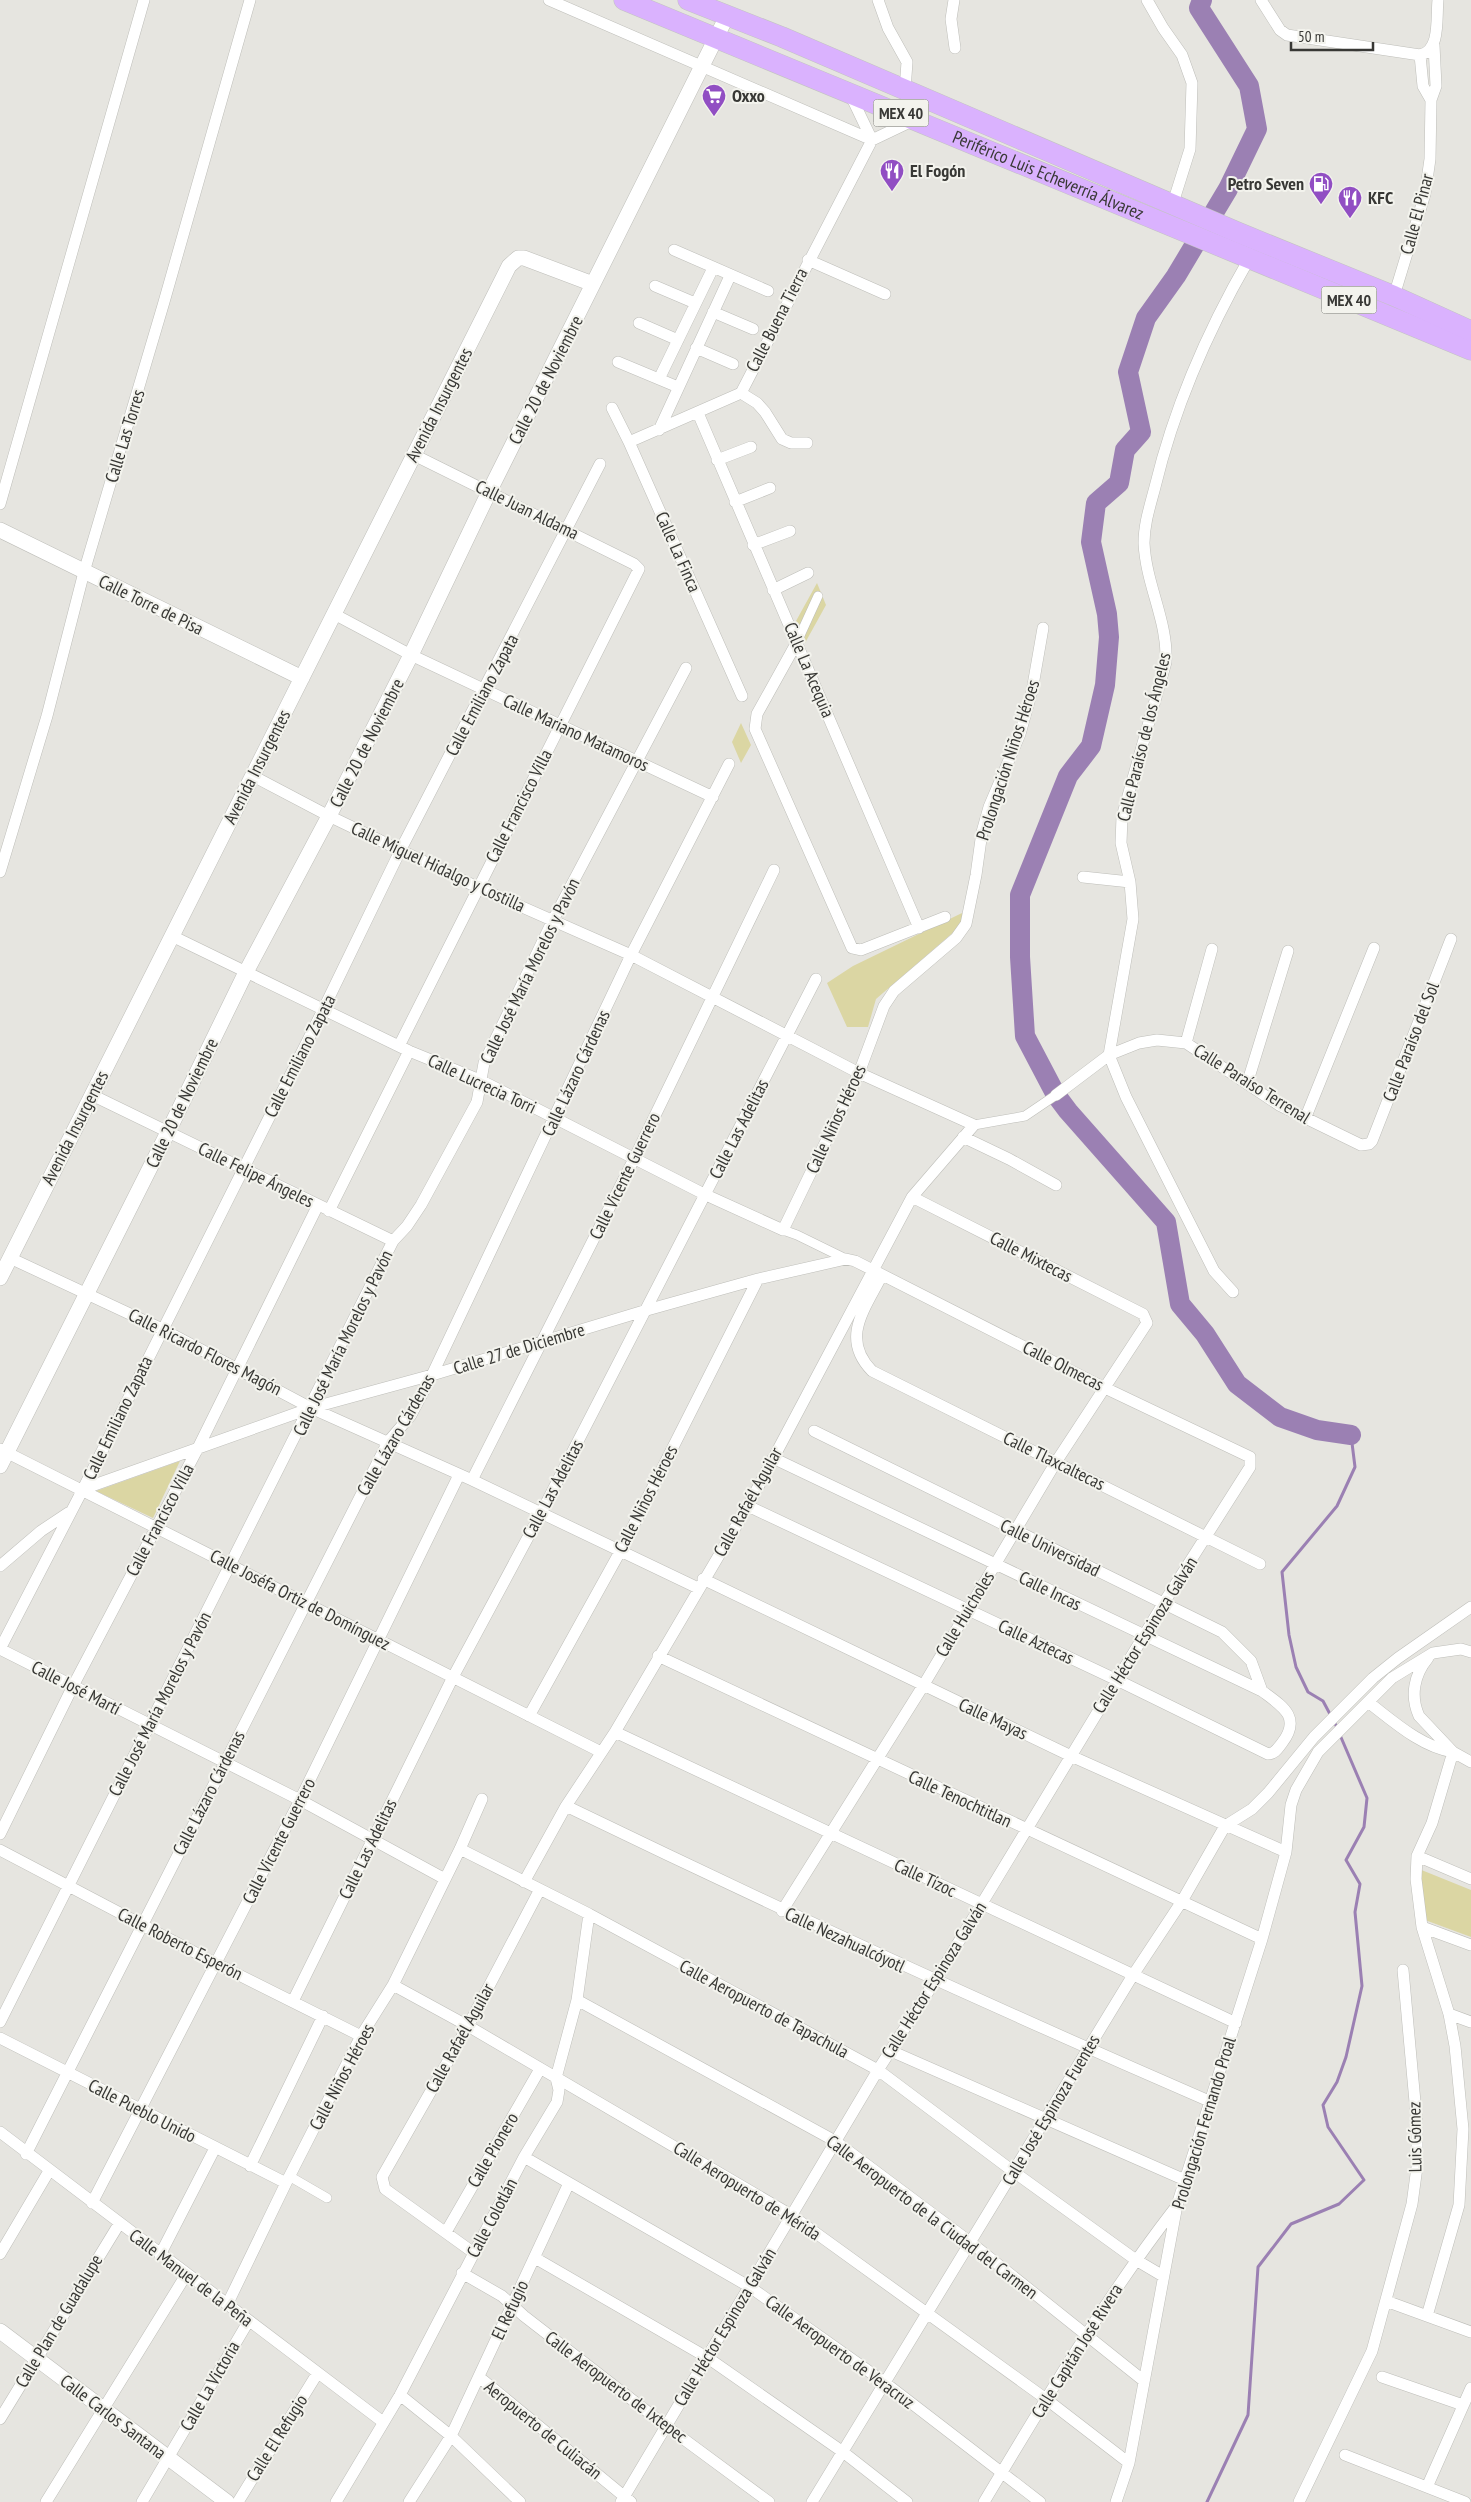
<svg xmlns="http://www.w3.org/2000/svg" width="1471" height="2502" font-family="'PT Sans Narrow',sans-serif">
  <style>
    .green { fill: #dbd6a3 }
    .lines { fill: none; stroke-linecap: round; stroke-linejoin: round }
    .stream { stroke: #9b80b3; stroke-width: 3 }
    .river { stroke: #9b80b3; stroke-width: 20 }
    .pedestrian-casing { stroke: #bebeb9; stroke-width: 10 }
    .minor-casing { stroke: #bebeb9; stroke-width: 12 }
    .tertiary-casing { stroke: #bebeb9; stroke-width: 16 }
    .trunk-casing { stroke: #c3c3c2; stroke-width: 21 }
    .pedestrian { stroke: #fff; stroke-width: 9 }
    .minor { stroke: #fff; stroke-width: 11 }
    .tertiary { stroke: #fff; stroke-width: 15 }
    .trunk { stroke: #dab2fe; stroke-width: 20 }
    .labels { text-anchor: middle; stroke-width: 4; stroke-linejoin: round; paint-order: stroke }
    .shield { fill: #f3f3ed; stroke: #70706c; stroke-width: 1 }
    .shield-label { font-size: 16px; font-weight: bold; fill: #383835 }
    .poi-label { font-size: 18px; font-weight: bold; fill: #383835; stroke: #f3f3ed; text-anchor: start }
    .street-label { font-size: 18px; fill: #383835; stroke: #f3f3ed }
  </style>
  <rect width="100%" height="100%" fill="#e6e5e0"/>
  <!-- green -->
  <path class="green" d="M817 583 826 605 805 643 796 621Z
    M741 723 751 745 741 763 732 742Z
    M962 913 963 924 876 999 868 1027H847L827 983 853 966Z
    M180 1461 153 1518 96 1491Z
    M1419 1869 1471 1890V1937L1425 1920Z"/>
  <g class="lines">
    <!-- stream -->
    <path class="stream" d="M1331 1716 1323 1701 1308 1692 1296 1667 1289 1635 1282 1572 1337 1506 1355 1467 1351 1435
      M1207 2502 1248 2415 1258 2267 1291 2224 1339 2204 1364 2180 1328 2127 1323 2105 1337 2082 1346 2057 1362 1986 1355 1912 1360 1884 1346 1860 1364 1827 1367 1798 1334 1721"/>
    <!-- river -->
    <path class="river" d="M1202 0 1199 8 1249 86 1257 129 1228 189 1176 276 1146 318 1128 372 1141 432 1125 450 1119 483 1096 503 1091 542 1107 614 1109 637 1105 685 1091 746 1068 776 1020 895V957L1025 1036 1056 1095 1068 1111 1166 1222 1180 1304 1205 1334 1237 1384 1280 1417 1317 1430 1351 1435"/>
    <defs>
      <path id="pedestrian" d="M797 642 818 596
        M974 1125 1025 1116 1056 1095
        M783 1230 797 1235 846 1259
        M289 2176 327 2198"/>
      <path id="minor" d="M549 0 872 140
        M878 0 888 28 907 62 905 90
        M954 0 951 19 955 48
        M1147 0 1163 28 1182 55 1192 83 1190 149 1173 203
        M1261 0 1280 30 1287 35 1420 55C1441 51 1436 17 1438 0
        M1420 55 1423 86 1431 100
        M850 94 872 140
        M674 250 768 291
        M808 260 885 294
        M655 286 695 303
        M1394 296 1425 194 1430 159 1431 100 1436 86 1434 45
        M713 312 753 329
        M639 323 678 340
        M696 348 733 364
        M618 362 678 387
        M659 379 713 268
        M741 393 757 403 765 412 782 439 791 443H807
        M612 408 629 442 742 696
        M698 413 919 928
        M659 430 730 276
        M629 442 741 393 872 140 916 119
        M717 460 751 447
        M735 502 770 488
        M0 504 144 0
        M753 545 790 531
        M773 590 808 573
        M334 614 411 655 713 797
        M797 642 757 714 755 729 852 948 861 950 945 917
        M253 776 329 816 477 887 631 955 859 1073 974 1125 912 1197 748 1506 615 1732 566 1806 524 1882
        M0 872 47 716 84 572 164 302 250 0
        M1083 877 1130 882
        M172 936 409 1051 480 1080 706 1195 783 1230 859 1073 884 1006 894 991 956 938 966 924 976 875 982 832 989 807 1020 734 1032 691 1043 628
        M1186 1043 1212 949
        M399 1046 639 569 634 564 414 455
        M1109 1055 1133 919 1130 882 1121 843 1122 817 1166 662C1168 621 1146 585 1144 543 1144 524 1150 506 1155 487 1174 408 1208 330 1249 259
        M1109 1055 1126 1097 1214 1271 1233 1292
        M1247 1084 1288 951
        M92 1095 393 1241
        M1056 1095 1109 1055 1139 1043 1157 1040 1186 1043 1279 1105 1361 1145 1369 1144 1372 1141 1451 939
        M1305 1119 1374 948
        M963 1137 1009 1159 1056 1185
        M329 1211 409 1051
        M10 1258 162 1329 311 1408 472 1480 698 1588
        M882 1275C865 1309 840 1338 872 1371L1260 1564
        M814 1431 1222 1632 1251 1661 1262 1691
        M0 1449 601 1752
        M472 1480 634 1159 774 870
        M83 1489 311 1408 432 1375 647 1310 758 1279 846 1259 855 1261 1105 1388 1250 1457V1467L1163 1604 935 1981 878 2070 621 2502
        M748 1506 1117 1680 1268 1754C1275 1754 1278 1748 1282 1743 1302 1717 1282 1706 1262 1691L773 1458
        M0 1566 41 1531 68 1513
        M703 1579 1071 1756 1286 1852
        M0 1649 83 1489 323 1010 401 849 600 464
        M0 1649 300 1800 445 1879
        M658 1656 1262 1939
        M1428 1658C1414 1675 1410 1696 1419 1716L1453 1752 1471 1762
        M1368 1702C1393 1721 1421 1747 1453 1752
        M529 1716 621 1550 758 1279
        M615 1732 1236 2023
        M566 1806C779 1909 992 2007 1209 2101
        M0 1834 73 1686 198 1448 318 1205
        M460 1849 589 1914 878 2070 1014 2172 1136 2260 1163 2276
        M0 1850 217 1964 361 2036
        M1417 1856 1471 1879
        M782 1911 923 1686 1056 1462 1147 1323 1143 1314 912 1197
        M1422 1927 1471 1945
        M393 1985 468 2026 791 2215 1046 2399 1129 2463
        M577 2000 835 2141 970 2242 1144 2381
        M293 2001 453 1677 541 1513 816 979
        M1449 2014 1471 2022
        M0 2022 393 1241 407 1226 421 1205 477 1102 484 1063 553 920 686 668
        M0 2038 286 2183
        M891 2051 1185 2180
        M0 2132 383 2422
        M26 2154 388 1442 411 1415 432 1375 631 955 729 764
        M524 2157 750 2287 884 2382 1040 2502
        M250 2166 323 2016
        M92 2203 300 1800 459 1475
        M446 2232 540 2069
        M474 2253 385 2189 382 2177 468 2026 539 1891
        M0 2254 49 2171
        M160 2255 215 2148
        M535 2258 708 2358 843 2452 907 2502
        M462 2273 502 2296 524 2316 666 2426 769 2502
        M1386 2301 1471 2332
        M227 2305 286 2183 361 2036 393 1985 460 1849 482 1799
        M1427 2316 1459 2205 1463 2129 1455 2046 1449 2014 1422 1927 1416 1879 1417 1856 1432 1823 1453 1752
        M479 2377 631 2502
        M1382 2377 1463 2405
        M400 2395 451 2436 520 2502
        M0 2419 119 2224
        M1345 2455 1465 2502
        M1427 2487 1471 2388
        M46 2502 186 2275
        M142 2502 248 2322
        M238 2502 317 2374
        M336 2502 400 2395 524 2157 557 2102 559 2090 556 2078 577 2000 589 1914
        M409 2502 451 2436 569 2183
        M812 2502 1133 1975 1182 1901 1225 1826 1252 1809 1268 1793 1314 1737 1373 1678 1398 1658 1471 1607
        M984 2502C1044 2402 1103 2301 1175 2208
        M1116 2502 1129 2463 1177 2205 1262 1939 1286 1852 1291 1805 1296 1790 1318 1752 1392 1678 1433 1653 1461 1649 1471 1652
        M1299 2502 1372 2351 1412 2204 1417 2167V2124L1403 1970"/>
      <path id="tertiary" d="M0 530 302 678
        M0 1278 509 266 518 258H524L593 284
        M0 1466 168 1132 246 972 329 816 411 655 489 492 727 16
        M0 2331 227 2502"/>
      <g id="trunk">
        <path id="s1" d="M624 0 1471 350"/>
        <path d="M688 0 782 37 1237 232 1394 296 1471 331"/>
      </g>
    </defs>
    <!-- pedestrian casing -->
    <use href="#pedestrian" class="pedestrian-casing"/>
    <!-- minor casing -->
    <use href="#minor" class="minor-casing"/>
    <!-- tertiary casing -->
    <use href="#tertiary" class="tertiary-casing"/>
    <!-- trunk casing -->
    <use href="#trunk" class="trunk-casing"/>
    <!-- pedestrian -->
    <use href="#pedestrian" class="pedestrian"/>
    <!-- minor -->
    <use href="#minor" class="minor"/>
    <!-- tertiary -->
    <use href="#tertiary" class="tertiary"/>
    <!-- trunk -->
    <use href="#trunk" class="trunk"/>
  </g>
  <!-- icons -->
  <defs>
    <symbol id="supermarket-pin" viewBox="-11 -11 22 30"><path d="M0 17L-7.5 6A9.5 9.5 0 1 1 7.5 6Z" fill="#914ec3" stroke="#f3f3ed"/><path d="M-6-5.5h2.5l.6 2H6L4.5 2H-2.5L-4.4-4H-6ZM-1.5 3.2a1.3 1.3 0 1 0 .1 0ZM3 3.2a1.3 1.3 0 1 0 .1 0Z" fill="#fff"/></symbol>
    <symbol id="restaurant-pin" viewBox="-11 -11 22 30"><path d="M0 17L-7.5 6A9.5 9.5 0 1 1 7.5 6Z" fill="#914ec3" stroke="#f3f3ed"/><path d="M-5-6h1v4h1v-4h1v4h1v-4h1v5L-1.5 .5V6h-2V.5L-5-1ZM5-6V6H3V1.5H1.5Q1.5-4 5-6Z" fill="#fff"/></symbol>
    <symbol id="fuel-pin" viewBox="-11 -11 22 30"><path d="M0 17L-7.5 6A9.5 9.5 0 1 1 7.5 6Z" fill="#914ec3" stroke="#f3f3ed"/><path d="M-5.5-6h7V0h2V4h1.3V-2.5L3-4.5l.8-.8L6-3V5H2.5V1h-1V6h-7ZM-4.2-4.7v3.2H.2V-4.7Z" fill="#fff"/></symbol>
  </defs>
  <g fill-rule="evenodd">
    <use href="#supermarket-pin" x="700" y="82" width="28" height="38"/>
    <use href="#restaurant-pin" x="878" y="157" width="28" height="38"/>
    <use href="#fuel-pin" x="1307" y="170" width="28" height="38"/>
    <use href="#restaurant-pin" x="1336" y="184" width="28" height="38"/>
  </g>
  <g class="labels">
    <!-- shield labels -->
    <g class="shield">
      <rect x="873.5" y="99.5" width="55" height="27" rx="4"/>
      <rect x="1321.5" y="286.5" width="55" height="27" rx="4"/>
    </g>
    <g class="shield-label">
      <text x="901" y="119">MEX 40</text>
      <text x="1349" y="306">MEX 40</text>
    </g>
    <!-- poi labels -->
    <g class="poi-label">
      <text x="732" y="102">Oxxo</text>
      <text x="910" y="177">El Fogón</text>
      <text x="1304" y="190" text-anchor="end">Petro Seven</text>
      <text x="1368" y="204">KFC</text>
    </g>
    <!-- street labels -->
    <g class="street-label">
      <text dy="6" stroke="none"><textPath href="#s1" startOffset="459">Periférico Luis Echeverría Álvarez</textPath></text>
      <text transform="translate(1417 214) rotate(-75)" y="6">Calle El Pinar</text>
      <text transform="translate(777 320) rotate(-63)" y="6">Calle Buena Tierra</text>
      <text transform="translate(546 380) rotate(-63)" y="6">Calle 20 de Noviembre</text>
      <text transform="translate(439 405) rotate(-63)" y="6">Avenida Insurgentes</text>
      <text transform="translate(125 436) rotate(-73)" y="6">Calle Las Torres</text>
      <text transform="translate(527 510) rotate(26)" y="6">Calle Juan Aldama</text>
      <text transform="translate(678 552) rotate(66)" y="6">Calle La Finca</text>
      <text transform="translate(151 605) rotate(26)" y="6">Calle Torre de Pisa</text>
      <text transform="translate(809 670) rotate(67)" y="6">Calle La Acequia</text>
      <text transform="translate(482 695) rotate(-62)" y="6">Calle Emiliano Zapata</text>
      <text transform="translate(576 733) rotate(25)" y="6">Calle Mariano Matamoros</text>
      <text transform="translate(1144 737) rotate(-76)" y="6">Calle Paraíso de los Ángeles</text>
      <text transform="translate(367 743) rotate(-63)" y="6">Calle 20 de Noviembre</text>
      <text transform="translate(1008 760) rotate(-72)" y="6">Prolongación Niños Héroes</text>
      <text transform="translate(257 767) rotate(-63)" y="6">Avenida Insurgentes</text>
      <text transform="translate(519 806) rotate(-63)" y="6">Calle Francisco Villa</text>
      <text transform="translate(438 867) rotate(25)" y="6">Calle Miguel Hidalgo y Costilla</text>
      <text transform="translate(530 971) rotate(-64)" y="6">Calle José María Morelos y Pavón</text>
      <text transform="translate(1411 1042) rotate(-69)" y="6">Calle Paraíso del Sol</text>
      <text transform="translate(300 1056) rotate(-63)" y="6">Calle Emiliano Zapata</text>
      <text transform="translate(576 1073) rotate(-65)" y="6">Calle Lázaro Cárdenas</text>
      <text transform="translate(482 1084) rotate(25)" y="6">Calle Lucrecia Torri</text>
      <text transform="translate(1252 1084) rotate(32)" y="6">Calle Paraíso Terrenal</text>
      <text transform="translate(182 1103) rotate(-64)" y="6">Calle 20 de Noviembre</text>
      <text transform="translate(836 1119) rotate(-65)" y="6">Calle Niños Héroes</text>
      <text transform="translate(75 1128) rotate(-63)" y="6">Avenida Insurgentes</text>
      <text transform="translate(739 1129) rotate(-63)" y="6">Calle Las Adelitas</text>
      <text transform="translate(256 1175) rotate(26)" y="6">Calle Felipe Ángeles</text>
      <text transform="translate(625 1176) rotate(-64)" y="6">Calle Vicente Guerrero</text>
      <text transform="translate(1031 1257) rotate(27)" y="6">Calle Mixtecas</text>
      <text transform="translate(343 1343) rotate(-64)" y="6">Calle José María Morelos y Pavón</text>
      <text transform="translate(519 1349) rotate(-17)" y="6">Calle 27 de Diciembre</text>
      <text transform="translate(205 1352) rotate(27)" y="6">Calle Ricardo Flores Magón</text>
      <text transform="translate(1063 1366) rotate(27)" y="6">Calle Olmecas</text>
      <text transform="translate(118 1418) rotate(-64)" y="6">Calle Emiliano Zapata</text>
      <text transform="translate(396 1435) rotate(-60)" y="6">Calle Lázaro Cárdenas</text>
      <text transform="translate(1054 1461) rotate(26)" y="6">Calle Tlaxcaltecas</text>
      <text transform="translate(553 1489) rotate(-62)" y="6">Calle Las Adelitas</text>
      <text transform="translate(646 1499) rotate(-63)" y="6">Calle Niños Héroes</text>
      <text transform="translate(748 1502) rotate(-61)" y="6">Calle Rafaél Aguilar</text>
      <text transform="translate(160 1520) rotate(-62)" y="6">Calle Francisco Villa</text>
      <text transform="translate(1050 1548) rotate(26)" y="6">Calle Universidad</text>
      <text transform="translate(1050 1591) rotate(26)" y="6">Calle Incas</text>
      <text transform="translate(300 1600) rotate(27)" y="6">Calle Joséfa Ortiz de Domínguez</text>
      <text transform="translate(965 1614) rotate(-59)" y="6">Calle Huicholes</text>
      <text transform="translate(1145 1635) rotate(-58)" y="6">Calle Héctor Espinoza Galván</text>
      <text transform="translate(1036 1642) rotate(25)" y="6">Calle Aztecas</text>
      <text transform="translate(76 1688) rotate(27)" y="6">Calle José Martí</text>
      <text transform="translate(160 1704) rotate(-63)" y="6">Calle José María Morelos y Pavón</text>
      <text transform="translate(993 1719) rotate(25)" y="6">Calle Mayas</text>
      <text transform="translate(209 1793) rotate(-63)" y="6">Calle Lázaro Cárdenas</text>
      <text transform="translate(960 1799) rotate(25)" y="6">Calle Tenochtitlan</text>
      <text transform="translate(279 1841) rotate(-63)" y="6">Calle Vicente Guerrero</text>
      <text transform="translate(368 1849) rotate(-64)" y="6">Calle Las Adelitas</text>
      <text transform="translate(925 1878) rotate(25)" y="6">Calle Tízoc</text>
      <text transform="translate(845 1940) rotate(25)" y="6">Calle Nezahualcóyotl</text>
      <text transform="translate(180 1944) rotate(27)" y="6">Calle Roberto Esperón</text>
      <text transform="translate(934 1980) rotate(-58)" y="6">Calle Héctor Espinoza Galván</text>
      <text transform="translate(764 2009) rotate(28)" y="6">Calle Aeropuerto de Tapachula</text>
      <text transform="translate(460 2038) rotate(-61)" y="6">Calle Rafaél Aguilar</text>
      <text transform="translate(342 2077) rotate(-62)" y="6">Calle Niños Héroes</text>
      <text transform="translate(1051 2110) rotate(-59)" y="6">Calle José Espinoza Fuentes</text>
      <text transform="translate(142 2111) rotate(27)" y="6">Calle Pueblo Unido</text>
      <text transform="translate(1204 2123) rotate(-73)" y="6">Prolongación Fernando Proal</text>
      <text transform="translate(1415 2137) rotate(-91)" y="6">Luis Gómez</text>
      <text transform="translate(493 2150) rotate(-60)" y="6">Calle Pionero</text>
      <text transform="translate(747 2191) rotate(32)" y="6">Calle Aeropuerto de Mérida</text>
      <text transform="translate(932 2217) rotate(37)" y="6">Calle Aeropuerto de la Ciudad del Carmen</text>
      <text transform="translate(492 2218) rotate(-62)" y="6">Calle Colotlán</text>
      <text transform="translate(191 2278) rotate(37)" y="6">Calle Manuel de la Peña</text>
      <text transform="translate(510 2310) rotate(-65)" y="6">El Refugio</text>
      <text transform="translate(59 2321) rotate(-59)" y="6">Calle Plan de Guadalupe</text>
      <text transform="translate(725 2327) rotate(-59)" y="6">Calle Héctor Espinoza Galván</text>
      <text transform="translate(1077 2351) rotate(-58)" y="6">Calle Capitán José Rivera</text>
      <text transform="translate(840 2352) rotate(36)" y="6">Calle Aeropuerto de Veracruz</text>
      <text transform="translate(210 2386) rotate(-60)" y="6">Calle La Victoria</text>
      <text transform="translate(616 2387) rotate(37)" y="6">Calle Aeropuerto de Ixtepec</text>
      <text transform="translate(113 2417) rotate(37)" y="6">Calle Carlos Santana</text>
      <text transform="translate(543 2430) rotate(39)" y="6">Aeropuerto de Culiacán</text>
      <text transform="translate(277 2438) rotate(-58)" y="6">Calle El Refugio</text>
    </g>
  </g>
  <!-- scale -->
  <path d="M1291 42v8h82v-8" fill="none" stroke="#383835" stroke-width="2.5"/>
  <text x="1298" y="42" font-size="15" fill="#383835" stroke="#f3f3ed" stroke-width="4" paint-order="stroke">50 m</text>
</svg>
